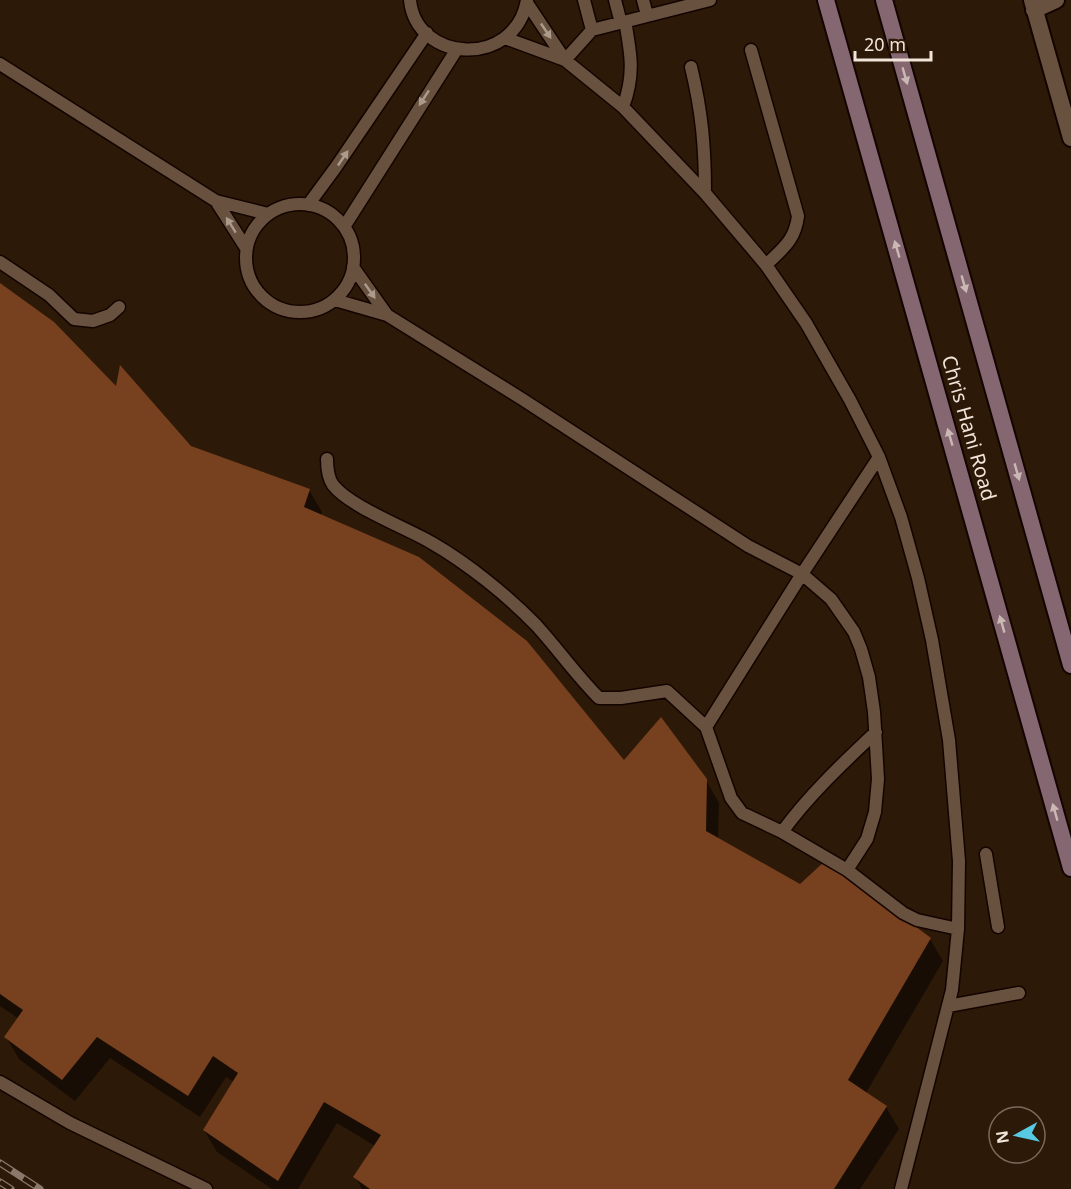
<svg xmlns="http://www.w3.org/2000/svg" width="1071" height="1189" font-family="'Noto Sans',sans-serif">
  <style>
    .shadow { fill: #0007 }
    .building { fill: #77401e }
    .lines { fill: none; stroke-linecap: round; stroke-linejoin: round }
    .service-casing { stroke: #140400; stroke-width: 15 }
    .minor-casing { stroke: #140400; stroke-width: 20 }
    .secondary-casing { stroke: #140400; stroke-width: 20 }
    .service { stroke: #68523f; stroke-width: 12 }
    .minor { stroke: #68523f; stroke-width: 16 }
    .secondary { stroke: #846771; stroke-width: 16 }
    .rail-casing { stroke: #8a796b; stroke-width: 7 }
    .rail { stroke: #2d1908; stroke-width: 4.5; stroke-dasharray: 14; stroke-linecap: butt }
    .oneway { fill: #ac9b8c }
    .oneway2 { fill: #cbb8b5 }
    .labels { text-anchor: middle; stroke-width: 6; stroke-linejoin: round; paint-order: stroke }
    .street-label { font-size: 20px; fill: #f1e4d9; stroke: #2d1908 }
  </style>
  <rect width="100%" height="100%" fill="#2d1908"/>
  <!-- shadow -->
  <path class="shadow" d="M0 284 117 389 190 447 309 490 322 512 321 516 624 762 706 780 719 803 718 840 800 886 930 939 943 961 866 1093 886 1107 899 1129 860 1189H362L355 1177 375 1146 337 1123 298 1189H272L217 1152 204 1130 234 1082 226 1077 200 1117 110 1058 75 1101 19 1059 6 1037 19 1019 0 1006Z"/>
  <!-- building -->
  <path class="building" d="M0 283 54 322 116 386 120 365 191 446 310 489 304 507 419 557 527 641 624 760 661 717 707 779 706 831 800 884 826 860 931 938 848 1080 887 1106 834 1189H370L353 1177 381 1135 324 1102 278 1181 203 1130 238 1073 213 1056 188 1096 97 1037 62 1080 4 1037 23 1010 0 994Z"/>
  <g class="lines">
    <defs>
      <path id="service" d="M410 0C416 63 515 69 527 0
        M584 0 592 30
        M615 0 621 23
        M643 0 647 15
        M527 3 565 60 623 107 705 193 766 265 806 323 850 400 879 457 901 517 918 578 932 640 949 740 959 861 958 929 952 990 901 1189
        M505 38 565 60
        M751 50 798 216C795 241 782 249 766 265
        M565 60 592 30 710 0
        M0 64 216 201 268 214
        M691 67C702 112 705 147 705 193
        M623 107C635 75 631 54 625 21
        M216 201 246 248
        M246 258a54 54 0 1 1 108 0a54 54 0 1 1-108 0Z
        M308 205 336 167 427 33
        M344 227 457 49
        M0 262 49 295 74 319 93 321 110 315 119 307
        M353 267 387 315
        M335 300 387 315 522 399 748 546 802 574 831 599 854 632 861 649 869 677 874 712 878 779 875 812 867 839 847 870
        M327 459C327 468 328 478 333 485 350 507 407 528 432 543 467 563 508 596 536 625 558 649 576 675 599 698H621L667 691 706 727 731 798 742 813 782 832 847 870 903 913 917 920 958 929
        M706 727 802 574 879 457
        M782 832C809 795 842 764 876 732
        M986 854 998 927
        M948 1006 1019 993
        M0 1082 70 1123 206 1189"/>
      <path id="minor" d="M1032 0 1071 138
        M1034 10 1056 0"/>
      <path id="secondary" d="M826 0 1071 868
        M884 0 1071 665"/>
    </defs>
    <!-- service casing -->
    <use href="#service" class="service-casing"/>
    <!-- minor casing -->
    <use href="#minor" class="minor-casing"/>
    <!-- secondary casing -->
    <use href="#secondary" class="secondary-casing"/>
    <!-- service -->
    <use href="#service" class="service"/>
    <!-- minor -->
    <use href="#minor" class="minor"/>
    <!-- secondary -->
    <use href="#secondary" class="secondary"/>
    <defs>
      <path id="rail" d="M0 1163 40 1189
        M0 1182 11 1189"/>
    </defs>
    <!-- rail casing -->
    <use href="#rail" class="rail-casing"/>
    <!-- rail -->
    <use href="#rail" class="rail"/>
  </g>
  <!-- one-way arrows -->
  <defs><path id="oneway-solid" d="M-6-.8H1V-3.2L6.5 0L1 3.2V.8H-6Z" transform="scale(1.5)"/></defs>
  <g class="oneway">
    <use href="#oneway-solid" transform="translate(546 31) rotate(56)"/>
    <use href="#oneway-solid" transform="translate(424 98) rotate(123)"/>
    <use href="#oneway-solid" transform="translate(343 158) rotate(-56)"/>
    <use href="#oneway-solid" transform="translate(231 225) rotate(-122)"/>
    <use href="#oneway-solid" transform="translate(370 291) rotate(55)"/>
  </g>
  <g class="oneway2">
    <use href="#oneway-solid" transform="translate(905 76) rotate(74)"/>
    <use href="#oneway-solid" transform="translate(897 249) rotate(-106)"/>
    <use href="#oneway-solid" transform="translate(964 284) rotate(74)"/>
    <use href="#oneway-solid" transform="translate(950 437) rotate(-106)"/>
    <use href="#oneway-solid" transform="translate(1017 472) rotate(74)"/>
    <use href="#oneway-solid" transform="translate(1002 624) rotate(-106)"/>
    <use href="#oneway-solid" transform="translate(1055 812) rotate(-106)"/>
  </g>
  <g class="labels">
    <!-- street labels -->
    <g class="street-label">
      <text transform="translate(969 428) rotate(74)" y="7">Chris Hani Road</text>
    </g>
  </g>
  <!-- north arrow -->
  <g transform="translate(1017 1135) rotate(262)"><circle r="28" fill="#2d1908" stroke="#7b6a5c" stroke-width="1.5"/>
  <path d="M0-4.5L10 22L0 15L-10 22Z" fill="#58c9e3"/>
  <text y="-9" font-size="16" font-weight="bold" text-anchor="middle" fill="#f1e4d9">N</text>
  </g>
  <!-- scale -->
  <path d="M855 51v9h76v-9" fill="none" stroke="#f1e4d9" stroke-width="3"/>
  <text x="864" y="51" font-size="18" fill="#f1e4d9" stroke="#2d1908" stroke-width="4.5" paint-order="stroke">20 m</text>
</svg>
